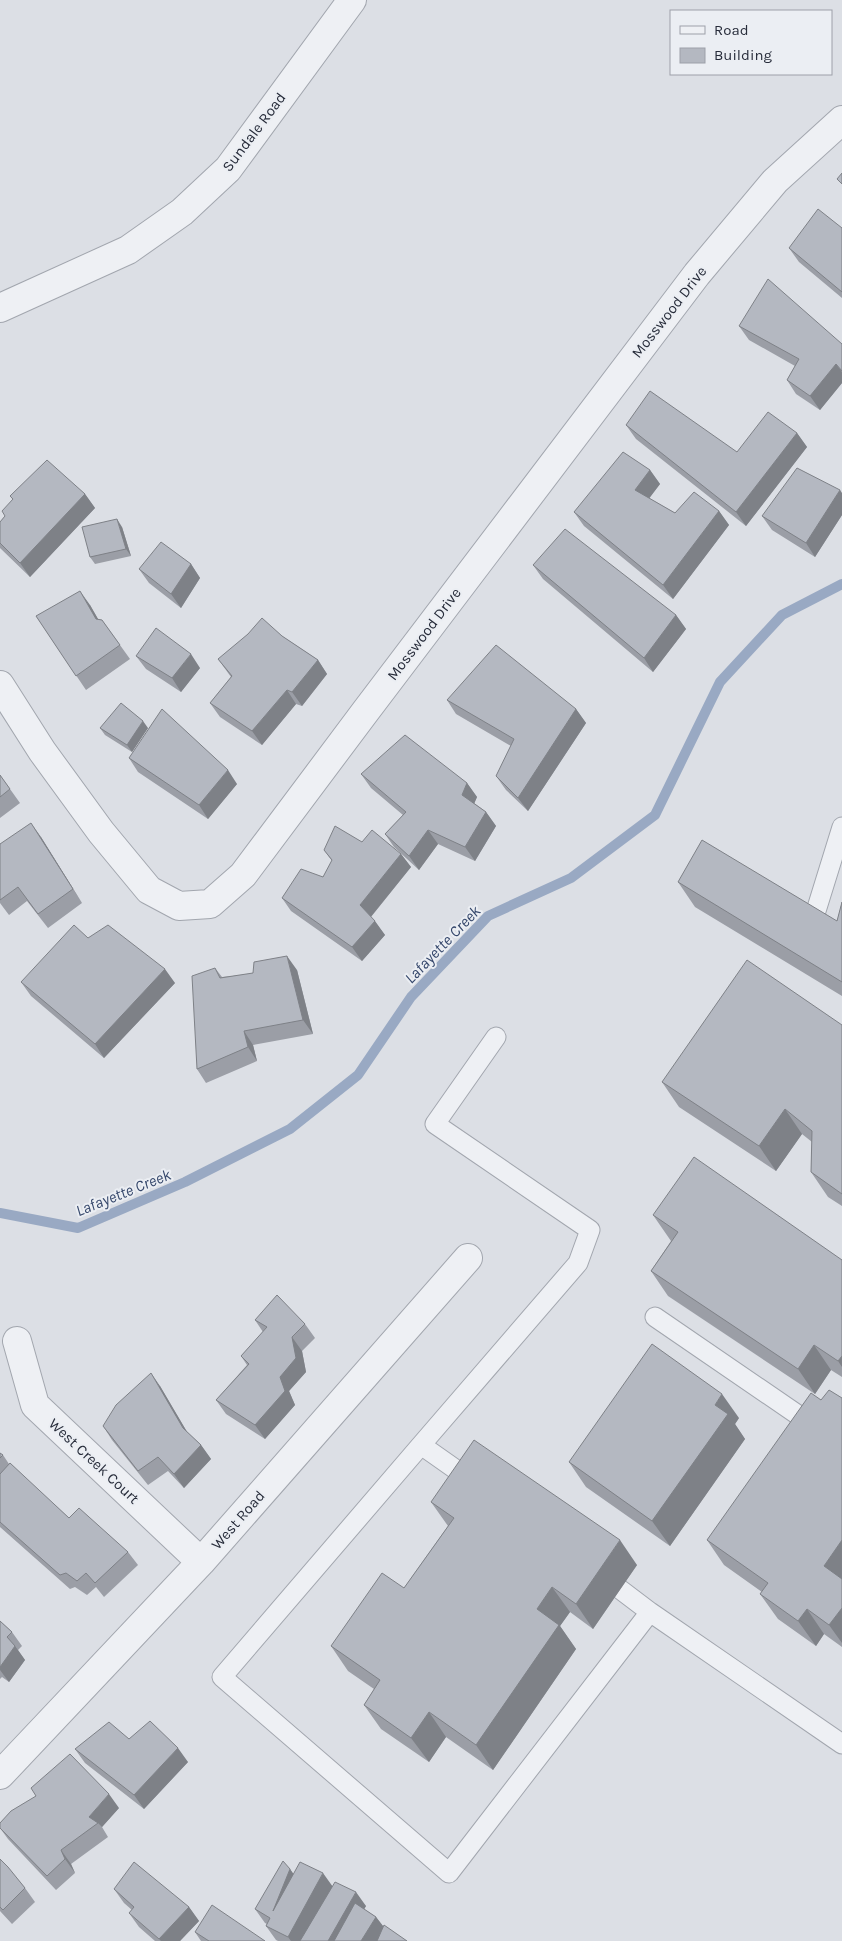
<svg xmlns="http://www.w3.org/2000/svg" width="842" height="1941" font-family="Karla,sans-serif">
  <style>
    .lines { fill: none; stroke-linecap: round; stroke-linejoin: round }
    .stream { stroke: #99a9c3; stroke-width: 10 }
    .lane-casing { stroke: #a2a6ae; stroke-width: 21 }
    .street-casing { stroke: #a2a6ae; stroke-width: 30 }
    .lane { stroke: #eef0f4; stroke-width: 19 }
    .street { stroke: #eef0f4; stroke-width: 28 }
    .wall { fill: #9b9ea6 }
    .shaded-wall { fill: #7e8187 }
    .building { fill: #b4b8c1; stroke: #7e8187 }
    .labels { text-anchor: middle; stroke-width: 4; stroke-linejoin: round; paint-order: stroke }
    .street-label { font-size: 15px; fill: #272c3a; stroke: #ebeef3 }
    .water-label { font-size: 16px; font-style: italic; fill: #35476b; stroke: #ebeef3 }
  </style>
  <rect width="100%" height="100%" fill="#dcdfe5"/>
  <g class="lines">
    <!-- stream -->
    <path class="stream" d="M0 1213 78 1228 185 1182 290 1129 358 1075 411 997 488 916 571 878 655 815 720 682 782 615 842 584"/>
    <defs>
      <path id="lane" d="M816 911 842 827
        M655 1317 817 1428
        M421 1445 578 1263 590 1230 435 1124 496 1037
        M475 1483 421 1445 222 1677 449 1873 650 1612 842 1744
        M621 1590 650 1612"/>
      <path id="street" d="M0 308 128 250 182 212 228 169 352 0
        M0 685 42 751 101 832 149 890 179 906 210 904 243 875 365 712 697 274 775 181 842 120
        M17 1341 35 1405 201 1562
        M0 1775 201 1562 468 1258"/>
    </defs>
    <!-- lane casing -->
    <use href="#lane" class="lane-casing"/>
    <!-- street casing -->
    <use href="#street" class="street-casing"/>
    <!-- lane -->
    <use href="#lane" class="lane"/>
    <!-- street -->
    <use href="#street" class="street"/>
  </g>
  <!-- wall -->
  <path class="wall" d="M842 228V298L799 262 789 248Z
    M739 326 842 344V383L820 410 796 394 787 380 795 366 749 340Z
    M626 425 737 452 797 433 807 447 746 526 636 439Z
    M650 470 660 484 649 498 675 513 719 511 729 525 673 599 584 526 574 512Z
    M842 493V515L815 557 772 530 762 516Z
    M85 494 95 508 30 577 0 548V522L5 516 13 500 10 496Z
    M122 527 131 556 95 564 90 557Z
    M191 564 200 578 181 608 149 583 139 569Z
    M533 565 676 615 686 629 653 672 543 579Z
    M90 605 98 619 102 620 130 659 86 690 36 616Z
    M282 636 318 660 327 674 302 706 296 704 262 745 220 717 210 703 231 677 218 659Z
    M136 656 200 668 181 692 146 669Z
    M447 700 576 709 586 723 528 811 506 790 496 776 511 746 456 714Z
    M100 728H148L132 752 105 735Z
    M129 758 237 784 208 819 138 772Z
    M361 774 467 783 477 797 474 803 486 812 496 826 475 861 438 844 419 870 394 847 385 834 403 815 371 788Z
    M0 775 20 803 0 818Z
    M41 837 82 903 48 928 27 901 9 915 0 903V844Z
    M362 842 401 854 411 867 371 917 385 935 362 961 291 911 282 898 323 877 332 861 324 850Z
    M678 882 837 921 842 902V996L695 907Z
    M88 938 175 983 104 1058 31 996 21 982Z
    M215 968 222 977 297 970 313 1034 253 1045 257 1061 206 1083 197 1069Z
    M842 1025V1206L828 1197 811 1172 812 1142 802 1134 776 1171 679 1107 662 1082Z
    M653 1215 842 1260V1377L831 1370 815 1394 668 1296 651 1271 671 1241Z
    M255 1320 305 1324 315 1338 302 1351 306 1372 289 1391 295 1405 265 1439 226 1414 216 1400 247 1365 241 1356 263 1332Z
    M160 1386 187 1432 201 1445 211 1459 184 1488 168 1471 148 1485 112 1440 103 1426Z
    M842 1398V1647L824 1634 816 1646 778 1619 760 1594 762 1592 724 1565 707 1540 821 1400Z
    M739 1418 735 1424 745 1439 670 1546 586 1487 569 1462Z
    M0 1453 3 1455 9 1464 69 1518 128 1552 138 1565 104 1597 96 1587 87 1595 75 1587 70 1589 0 1527Z
    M431 1502 637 1565 593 1629 570 1612 560 1626 576 1649 493 1770 446 1737 429 1762 381 1729 364 1705 374 1689 348 1671 331 1646 404 1588 448 1526Z
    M0 1621 12 1632 22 1646 18 1650 25 1660 9 1682 2 1677 0 1679Z
    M129 1739 188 1762 144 1809 85 1763 75 1749Z
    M119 1808 102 1827 108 1837 71 1864 75 1873 56 1890 8 1839 0 1828V1823Z
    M0 1859 25 1888 35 1902 12 1924 0 1911Z
    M290 1869 293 1874 332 1886 366 1906 364 1909 376 1917 383 1926 407 1941H278L276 1940 266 1926 267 1924 265 1923 255 1909Z
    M114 1889 189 1907 199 1921 180 1941H155L139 1927 129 1913 132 1910 124 1903Z
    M195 1932 265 1941H201Z"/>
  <!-- shaded-wall -->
  <path class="shaded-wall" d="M836 364 842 372V383L820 410 810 396Z
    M797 433 807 447 746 526 736 512Z
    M650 470 660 484 645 504 635 490Z
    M840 490 842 493V515L815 557 806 543Z
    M85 494 95 508 30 577 20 563Z
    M719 511 729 525 673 599 663 585Z
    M117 519 122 527 131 556 126 549Z
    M191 564 200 578 181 608 171 594Z
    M80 591 90 605 106 633 96 619Z
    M676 615 686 629 653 672 644 658Z
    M191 654 200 668 181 692 172 678Z
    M318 660 327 674 302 706 292 692Z
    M287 690 296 704 262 745 252 731Z
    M576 709 586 723 528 811 518 798Z
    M143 721 148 728 132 752 127 745Z
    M228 770 237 784 208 819 199 805Z
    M467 783 477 797 472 809 462 795Z
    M486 812 496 826 475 861 465 847Z
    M31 823 41 837 82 903 73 889Z
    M428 830 438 844 419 870 409 856Z
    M401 854 411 867 369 919 360 905Z
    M375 921 385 935 362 961 352 947Z
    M287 956 297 970 313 1034 303 1020Z
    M165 969 175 983 104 1058 95 1044Z
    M244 1031 253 1045 257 1061 248 1047Z
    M785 1109 802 1134 776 1171 759 1146Z
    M292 1337 302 1351 306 1372 289 1391 295 1405 265 1439 255 1425 280 1377Z
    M814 1345 831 1370 815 1394 798 1369Z
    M842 1356V1367L838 1361Z
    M151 1373 160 1386 193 1442 183 1428Z
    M722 1394 739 1418 735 1424 745 1439 670 1546 652 1521 715 1405Z
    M201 1445 211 1459 184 1488 174 1474Z
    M620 1540 637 1565 593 1629 576 1604Z
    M842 1540V1590L824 1566Z
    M552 1587 570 1612 560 1626 576 1649 493 1770 476 1745 537 1609Z
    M842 1608V1643L829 1625Z
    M807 1609 824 1634 816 1646 798 1621Z
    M15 1646 25 1660 9 1682 0 1670V1667Z
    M429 1712 446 1737 429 1762 411 1738Z
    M178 1748 188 1762 144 1809 134 1795Z
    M109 1794 119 1808 102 1827 98 1823 89 1817Z
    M61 1850 71 1864 75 1873 65 1859Z
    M290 1869 300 1883 273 1911Z
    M323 1873 333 1887 303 1941H291L288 1937Z
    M356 1892 366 1906 346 1941H328Z
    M189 1907 199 1921 180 1941H161L159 1939Z
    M376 1917 386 1930 380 1941H361Z"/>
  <!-- building -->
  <path class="building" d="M842 173V184L837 179Z
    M818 209 842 228V292L789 248Z
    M768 279 842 344V371L836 364 810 396 787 380 799 359 739 326Z
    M650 391 737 452 768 412 797 433 736 512 626 425Z
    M623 452 650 470 635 490 675 513 694 492 719 511 663 585 574 512Z
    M47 460 85 494 20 563 0 543V522L5 516 2 511 13 499 10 496Z
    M797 468 840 490 806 543 762 516Z
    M117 519 126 549 90 557 82 527Z
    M565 529 676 615 644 658 533 565Z
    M161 542 191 564 171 594 139 569Z
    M80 591 96 619 102 620 120 645 76 676 36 616Z
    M262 618 282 636 318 660 292 692 287 690 252 731 210 703 232 676 218 659 248 634Z
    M156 628 191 654 172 678 136 656Z
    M496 645 576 709 518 798 496 776 514 739 447 700Z
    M121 703 143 721 127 745 100 728Z
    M162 709 228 770 199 805 129 758Z
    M405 735 467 783 462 795 486 812 465 847 428 830 409 856 385 834 406 812 361 774Z
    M0 775 10 789 0 797Z
    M31 823 73 889 38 914 18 887 0 900V844Z
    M335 826 362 842 372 830 401 854 360 905 375 921 352 947 282 898 301 869 323 877 332 860 324 850Z
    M702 840 837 921 842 902V982L678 882Z
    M74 925 88 938 108 925 165 969 95 1044 21 982Z
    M287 956 303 1020 244 1031 248 1047 197 1069 192 976 215 968 220 978 253 973 254 962Z
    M747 960 842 1025V1194L811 1172 812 1131 785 1109 759 1146 662 1082Z
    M694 1157 842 1260V1356L838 1361 814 1345 798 1369 651 1271 678 1232 653 1215Z
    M277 1295 305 1324 292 1337 296 1358 280 1377 285 1391 255 1425 216 1400 249 1364 241 1356 267 1327 255 1320Z
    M652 1344 722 1394 715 1405 728 1414 652 1521 569 1462Z
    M151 1373 183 1428 201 1445 174 1474 158 1457 138 1471 103 1426 116 1405Z
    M829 1390 842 1398V1540L824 1566 842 1579V1608L829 1625 807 1609 798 1621 760 1594 768 1583 707 1540 811 1393 821 1400Z
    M474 1440 620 1540 576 1604 552 1587 537 1609 559 1625 476 1745 429 1712 411 1738 364 1705 380 1680 331 1646 382 1573 404 1588 454 1518 431 1502Z
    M0 1453 3 1455 0 1458Z
    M10 1463 69 1518 79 1508 128 1552 95 1583 86 1573 77 1581 66 1573 60 1575 0 1522V1474Z
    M0 1621 12 1632 7 1637 15 1646 0 1667Z
    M150 1721 178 1748 134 1795 75 1749 109 1722 129 1739Z
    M70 1754 109 1794 89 1817 98 1823 61 1850 65 1859 47 1876 0 1828V1823L11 1811 36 1796 31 1788Z
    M0 1859 8 1867 25 1888 3 1910 0 1907Z
    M283 1861 290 1869 273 1911 300 1862 323 1873 288 1937 266 1926 270 1918 255 1909Z
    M134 1862 189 1907 159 1939 129 1913 134 1907 114 1889Z
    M335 1882 356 1892 328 1941H300Z
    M355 1903 376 1917 361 1941H334Z
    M212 1905 265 1941H209L195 1932Z
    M384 1925 407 1941H377Z"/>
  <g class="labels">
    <!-- street labels -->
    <g class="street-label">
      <text transform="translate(254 132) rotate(-53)" y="5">Sundale Road</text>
      <text transform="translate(669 312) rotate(-52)" y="5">Mosswood Drive</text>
      <text transform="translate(424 634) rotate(-53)" y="5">Mosswood Drive</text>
      <text transform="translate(94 1461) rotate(43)" y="5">West Creek Court</text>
      <text transform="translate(238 1520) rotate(-49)" y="5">West Road</text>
    </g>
    <!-- water labels -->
    <g class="water-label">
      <text transform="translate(442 944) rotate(-46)" y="6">Lafayette Creek</text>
      <text transform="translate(123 1192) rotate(-22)" y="6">Lafayette Creek</text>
    </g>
  </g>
  <!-- legend -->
  <rect x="670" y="10" width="162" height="65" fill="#ebeef3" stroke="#9da0a9"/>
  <rect x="680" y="26" width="25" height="8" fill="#eef0f4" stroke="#9da0a9"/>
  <text x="714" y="35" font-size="15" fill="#272c3a">Road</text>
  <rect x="680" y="48" width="25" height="15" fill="#b4b8c1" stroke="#9da0a9"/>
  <text x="714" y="60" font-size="15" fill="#272c3a">Building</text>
</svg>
